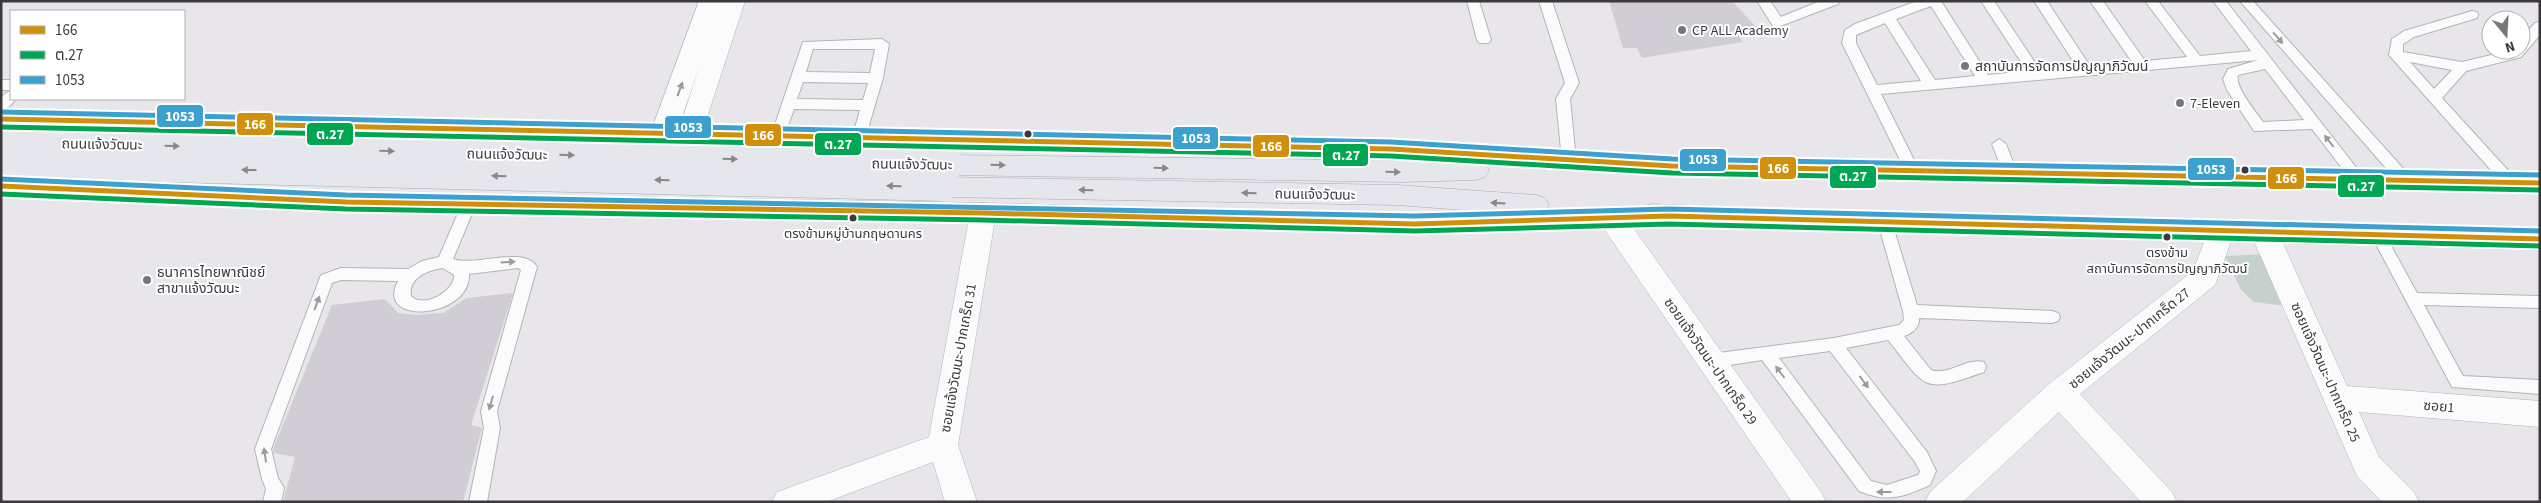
<svg xmlns="http://www.w3.org/2000/svg" width="2541" height="503" font-family="'Source Sans 3','Noto Sans Thai',sans-serif">
  <style>
    .green { fill: #c5d1ca }
    .building { fill: #d1cdd5 }
    .lines { fill: none; stroke-linecap: round; stroke-linejoin: round }
    .lane-casing { stroke: #b5b3b6; stroke-width: 2 }
    .street-casing { stroke: #b5b3b6; stroke-width: 1 }
    .primary-casing { stroke: #a8aab6; stroke-width: 1 }
    .lane { fill: #fcfbfc; fill-rule: evenodd }
    .street { fill: #fcfbfc; fill-rule: evenodd }
    .primary { fill: #e6e7ed; fill-rule: evenodd }
    .primary-bridge-casing { stroke: #a8aab6; stroke-width: 29; stroke-linecap: butt }
    .primary-bridge { stroke: #e6e7ed; stroke-width: 28 }
    .bus-1-casing { stroke: #fff; stroke-width: 9 }
    .bus-2-casing { stroke: #fff; stroke-width: 9 }
    .bus-3-casing { stroke: #fff; stroke-width: 9 }
    .bus-1 { stroke: #d1900c; stroke-width: 5 }
    .bus-2 { stroke: #00a651; stroke-width: 5 }
    .bus-3 { stroke: #3ca1ce; stroke-width: 5 }
    .oneway { fill: #9c9a9c }
    .oneway2 { fill: #88878c }
    .poi-dot { fill: #787679; stroke: #fff; stroke-width: 2 }
    .bus-dot { fill: #3b393c; stroke: #fff; stroke-width: 2 }
    .labels { text-anchor: middle; stroke-width: 4; stroke-linejoin: round; paint-order: stroke }
    .bus-label { font-size: 13px; fill: #3b393c; stroke: #fff }
    .poi-label { font-size: 14px; fill: #3b393c; stroke: #fff; text-anchor: start }
    .street-label { font-size: 14px; fill: #3b393c; stroke: #fff }
    .line-badge { stroke: #fff; stroke-width: 2 }
    .badge-label { font-size: 14px; text-anchor: middle; font-weight: bold; fill: #fff }
  </style>
  <rect width="100%" height="100%" fill="#e9e6eb"/>
  <!-- green -->
  <path class="green" d="M2271 254 2286 306 2254 302 2241 290 2225 256Z"/>
  <!-- building -->
  <path class="building" d="M1609 1H1732L1757 28 1737 33 1743 42 1642 58 1637 48H1623Z
    M513 293 471 425 482 428 463 502H283L295 457 274 453 273 449 332 305 385 299 398 313 416 315 443 313 467 298Z"/>
  <g class="lines">
    <defs>
      <path id="lane" d="M1467 1H1479L1491 40 1489 43H1479L1477 40Z
        M1539 1H1552L1579 83 1570 99 1576 160 1569 165 1562 160 1556 99 1565 83Z
        M1757 1H1770L1781 17 1820 1H1839L1838 4 1778 27 1773 26Z
        M1917 1H1941L1988 75 2027 71 1981 1H1994L2040 70 2077 67 2034 1H2047L2090 66 2132 62 2090 1H2103L2145 61 2187 57 2145 1H2158L2200 56 2251 51 2213 1H2226L2366 180 2364 184H2354L2312 129 2254 131 2227 90 2223 79 2228 69 2258 60 1881 94 1919 170 1912 175 1907 174 1842 43 1845 30 1855 24ZM1931 6 1975 76 1935 80 1896 19ZM1885 23 1921 81 1877 85 1856 43V35ZM2265 69 2304 120 2263 122C2256 112 2234 86 2238 75Z
        M2240 1H2253L2409 175 2411 179 2409 183H2399Z
        M2472 11 2477 12 2478 15 2477 18 2414 37 2403 44V52L2462 62 2512 50H2521V39L2535 23 2540 22V35L2521 57 2466 71 2442 98 2515 178 2517 182 2515 186H2505L2389 55 2392 39 2404 31ZM2410 62 2452 70 2434 89Z
        M882 39 889 44 883 78 864 142H854L852 138 860 110 794 109 783 140H773L771 136 803 42ZM813 49H875L870 73 806 72ZM803 82 868 83 863 100 797 99Z
        M1 80H11V90H1Z
        M11 90V99H16L6 110 1 112V97Z
        M1999 139 2006 144 2017 172 2015 176 2010 177 2003 172 1992 144Z
        M469 198 474 200 476 204 453 259C474 267 525 245 537 267L497 411 500 428 487 502H469L484 428 481 411 521 270 518 268 469 274C471 319 374 326 398 281L341 280 332 283 271 449 278 478 284 488 281 502H263L266 489 262 479 255 449 321 275 341 268 408 269 422 261 439 257 462 204 464 200ZM443 268 454 275C455 291 424 309 411 296 408 278 428 270 443 268Z
        M1885 217 1890 219 1892 223 1917 305 2052 311 2058 313 2060 317 2058 321 2052 323 1919 318C1920 327 1912 334 1904 336L1931 370C1949 376 1967 357 1984 362L1986 367 1984 372C1922 394 1927 389 1888 340L1846 348 1927 452 1936 471 1930 485C1903 497 1888 503 1859 491L1762 360 1711 368 1705 366 1703 361 1705 356 1711 354 1834 338 1899 325 1904 320 1903 311 1878 223 1880 219ZM1830 351 1915 462 1920 471 1918 475 1887 485 1871 481 1779 358Z
        M2378 229 2383 231 2417 293 2540 296V308L2424 305 2463 376 2540 380V394L2452 387 2371 235 2373 231Z"/>
      <path id="street" d="M699 1H745L699 142 690 144 681 142 677 135 700 65 676 134 672 141 663 143 654 141 650 134Z
        M983 203 993 206 996 213 958 445 977 502H945L933 462 826 502H772L777 492 929 437 970 213 973 206Z
        M1612 209 1622 212 1821 492 1826 502H1792L1602 226 1599 219 1602 212Z
        M2221 221 2231 224 2235 231 2215 285 2080 394 2172 492 2177 502H2141L2059 412 1963 502H1925L1930 492 2049 384 2193 271 2211 224Z
        M2264 222 2274 225 2278 232 2347 386 2540 401V427L2359 412 2379 457 2414 492 2419 502H2382L2357 476 2250 232 2254 225Z"/>
      <path id="primary" d="M1 110 1391 140 1672 156 2540 173V193L1672 176 1486 164 1489 170 1485 177 1476 180 1403 182 950 175 941 172 937 165 941 158 950 155 1438 161 1 128Z
        M1 176 346 192 983 203 1415 214 1490 212 1397 205 943 197 934 194 930 187 934 180 943 177 1397 185 1536 195 1545 198 1549 205 1546 210 1641 207 1651 204 1885 213 2540 228V250L1885 233 1673 225 1612 229 1415 234 983 223 346 212 1 196Z"/>
    </defs>
    <!-- lane casing -->
    <use href="#lane" class="lane-casing"/>
    <!-- street casing -->
    <use href="#street" class="street-casing"/>
    <!-- primary casing -->
    <use href="#primary" class="primary-casing"/>
    <!-- lane -->
    <use href="#lane" class="lane"/>
    <!-- street -->
    <use href="#street" class="street"/>
    <!-- primary -->
    <use href="#primary" class="primary"/>
    <defs>
      <path id="primary-bridge" d="M1 142 950 165
        M1 164 943 187"/>
    </defs>
    <!-- primary-bridge casing -->
    <use href="#primary-bridge" class="primary-bridge-casing"/>
    <!-- primary-bridge -->
    <use href="#primary-bridge" class="primary-bridge"/>
    <defs>
      <path id="bus-1" d="M1 119 1391 149 1672 166 2540 183
        M1 186 346 202 983 213 1415 224 1669 216 2540 239"/>
      <path id="bus-2" d="M1 127 1391 156 1672 173 2540 190
        M1 194 346 209 983 220 1415 231 1669 224 2540 246"/>
      <path id="bus-3" d="M1 112 1391 142 1672 159 2540 175
        M1 179 346 195 1415 216 1669 209 2540 231"/>
    </defs>
    <!-- bus-1 casing -->
    <use href="#bus-1" class="bus-1-casing"/>
    <!-- bus-2 casing -->
    <use href="#bus-2" class="bus-2-casing"/>
    <!-- bus-3 casing -->
    <use href="#bus-3" class="bus-3-casing"/>
    <!-- bus-1 -->
    <use href="#bus-1" class="bus-1"/>
    <!-- bus-2 -->
    <use href="#bus-2" class="bus-2"/>
    <!-- bus-3 -->
    <use href="#bus-3" class="bus-3"/>
  </g>
  <!-- one-way arrows -->
  <defs><path id="oneway-solid" d="M-6-.8H1V-3.2L6.5 0L1 3.2V.8H-6Z" transform="scale(1.25)"/></defs>
  <g class="oneway">
    <use href="#oneway-solid" transform="translate(2278 38) rotate(49)"/>
    <use href="#oneway-solid" transform="translate(680 89) rotate(-70)"/>
    <use href="#oneway-solid" transform="translate(2329 141) rotate(-128)"/>
    <use href="#oneway-solid" transform="translate(508 262) rotate(-4)"/>
    <use href="#oneway-solid" transform="translate(317 303) rotate(-70)"/>
    <use href="#oneway-solid" transform="translate(1780 372) rotate(-127)"/>
    <use href="#oneway-solid" transform="translate(1864 382) rotate(53)"/>
    <use href="#oneway-solid" transform="translate(491 403) rotate(106)"/>
    <use href="#oneway-solid" transform="translate(265 455) rotate(-98)"/>
    <use href="#oneway-solid" transform="translate(1884 492) rotate(180)"/>
  </g>
  <g class="oneway2">
    <use href="#oneway-solid" transform="translate(172 146) rotate(1)"/>
    <use href="#oneway-solid" transform="translate(387 151) rotate(1)"/>
    <use href="#oneway-solid" transform="translate(567 155) rotate(1)"/>
    <use href="#oneway-solid" transform="translate(730 159) rotate(1)"/>
    <use href="#oneway-solid" transform="translate(998 165) rotate(1)"/>
    <use href="#oneway-solid" transform="translate(1161 168) rotate(1)"/>
    <use href="#oneway-solid" transform="translate(249 170) rotate(-179)"/>
    <use href="#oneway-solid" transform="translate(1393 172) rotate(1)"/>
    <use href="#oneway-solid" transform="translate(499 176) rotate(-179)"/>
    <use href="#oneway-solid" transform="translate(662 180) rotate(-179)"/>
    <use href="#oneway-solid" transform="translate(894 186) rotate(-179)"/>
    <use href="#oneway-solid" transform="translate(1086 190) rotate(-179)"/>
    <use href="#oneway-solid" transform="translate(1249 193) rotate(-179)"/>
    <use href="#oneway-solid" transform="translate(1498 203) rotate(-176)"/>
  </g>
  <!-- markers -->
  <g class="poi-dot">
    <circle cx="1682" cy="30" r="5"/>
    <circle cx="1965" cy="66" r="5"/>
    <circle cx="2180" cy="103" r="5"/>
    <circle cx="147" cy="280" r="5"/>
  </g>
  <g class="bus-dot">
    <circle cx="1028" cy="134" r="4.5"/>
    <circle cx="2245" cy="170" r="4.5"/>
    <circle cx="853" cy="218" r="4.5"/>
    <circle cx="2167" cy="237" r="4.5"/>
  </g>
  <g class="labels">
    <!-- bus labels -->
    <g class="bus-label">
      <text x="853" y="238">ตรงข้ามหมู่บ้านกฤษดานคร</text>
      <text x="2167" y="257">ตรงข้าม<tspan x="2167" dy="16">สถาบันการจัดการปัญญาภิวัฒน์</tspan></text>
    </g>
    <!-- poi labels -->
    <g class="poi-label">
      <text x="1692" y="35">CP ALL Academy</text>
      <text x="1975" y="71">สถาบันการจัดการปัญญาภิวัฒน์</text>
      <text x="2190" y="108">7-Eleven</text>
      <text x="157" y="277">ธนาคารไทยพาณิชย์<tspan x="157" dy="16">สาขาแจ้งวัฒนะ</tspan></text>
    </g>
    <!-- street labels -->
    <g class="street-label">
      <text transform="translate(102 144) rotate(1)" y="5">ถนนแจ้งวัฒนะ</text>
      <text transform="translate(507 154) rotate(1)" y="5">ถนนแจ้งวัฒนะ</text>
      <text transform="translate(912 164) rotate(1)" y="5">ถนนแจ้งวัฒนะ</text>
      <text transform="translate(1315 194) rotate(1)" y="5">ถนนแจ้งวัฒนะ</text>
      <text transform="translate(2129 338) rotate(-39)" y="5">ซอยแจ้งวัฒนะ-ปากเกร็ด 27</text>
      <text transform="translate(958 358) rotate(-80)" y="5">ซอยแจ้งวัฒนะ-ปากเกร็ด 31</text>
      <text transform="translate(1711 361) rotate(55)" y="5">ซอยแจ้งวัฒนะ-ปากเกร็ด 29</text>
      <text transform="translate(2326 372) rotate(66)" y="5">ซอยแจ้งวัฒนะ-ปากเกร็ด 25</text>
      <text transform="translate(2439 406) rotate(5)" y="5">ซอย1</text>
    </g>
  </g>
  <g class="line-badge">
    <rect x="156" y="104" width="48" height="24" rx="5" fill="#3ca1ce"/>
    <rect x="236" y="112" width="38" height="24" rx="5" fill="#d1900c"/>
    <rect x="664" y="115" width="48" height="24" rx="5" fill="#3ca1ce"/>
    <rect x="306" y="122" width="48" height="24" rx="5" fill="#00a651"/>
    <rect x="744" y="123" width="38" height="24" rx="5" fill="#d1900c"/>
    <rect x="1172" y="126" width="47" height="24" rx="5" fill="#3ca1ce"/>
    <rect x="814" y="132" width="48" height="24" rx="5" fill="#00a651"/>
    <rect x="1252" y="134" width="38" height="24" rx="5" fill="#d1900c"/>
    <rect x="1322" y="143" width="47" height="24" rx="5" fill="#00a651"/>
    <rect x="1679" y="148" width="48" height="24" rx="5" fill="#3ca1ce"/>
    <rect x="1759" y="156" width="38" height="24" rx="5" fill="#d1900c"/>
    <rect x="2187" y="157" width="48" height="24" rx="5" fill="#3ca1ce"/>
    <rect x="1829" y="165" width="48" height="24" rx="5" fill="#00a651"/>
    <rect x="2267" y="166" width="38" height="24" rx="5" fill="#d1900c"/>
    <rect x="2337" y="174" width="48" height="24" rx="5" fill="#00a651"/>
  </g>
  <g class="badge-label">
    <text x="180" y="121">1053</text>
    <text x="255" y="129">166</text>
    <text x="688" y="132">1053</text>
    <text x="330" y="139">ต.27</text>
    <text x="763" y="140">166</text>
    <text x="1196" y="143">1053</text>
    <text x="838" y="149">ต.27</text>
    <text x="1271" y="151">166</text>
    <text x="1346" y="160">ต.27</text>
    <text x="1703" y="164">1053</text>
    <text x="1778" y="173">166</text>
    <text x="2211" y="174">1053</text>
    <text x="1853" y="181">ต.27</text>
    <text x="2286" y="183">166</text>
    <text x="2361" y="191">ต.27</text>
  </g>
  <!-- border -->
  <rect width="2541" height="503" fill="none" stroke="#3b393c" stroke-width="5"/>
  <!-- legend -->
  <rect x="10" y="10" width="175" height="90" fill="#ffffff" stroke="#b1b0b1"/>
  <rect x="20" y="26" width="25" height="8" fill="#d1900c" stroke="#b1b0b1"/>
  <text x="55" y="35" font-size="15" fill="#3b393c">166</text>
  <rect x="20" y="51" width="25" height="8" fill="#00a651" stroke="#b1b0b1"/>
  <text x="55" y="60" font-size="15" fill="#3b393c">ต.27</text>
  <rect x="20" y="76" width="25" height="8" fill="#3ca1ce" stroke="#b1b0b1"/>
  <text x="55" y="85" font-size="15" fill="#3b393c">1053</text>
  <!-- north arrow -->
  <g transform="translate(2506 35) rotate(162)"><circle r="24" fill="#ffffff" stroke="#b1b0b1"/>
  <path d="M0-4L9 19L0 12L-9 19Z" fill="#787679"/>
  <text y="-8" font-size="14" font-weight="bold" text-anchor="middle" fill="#3b393c">N</text>
  </g>
</svg>
